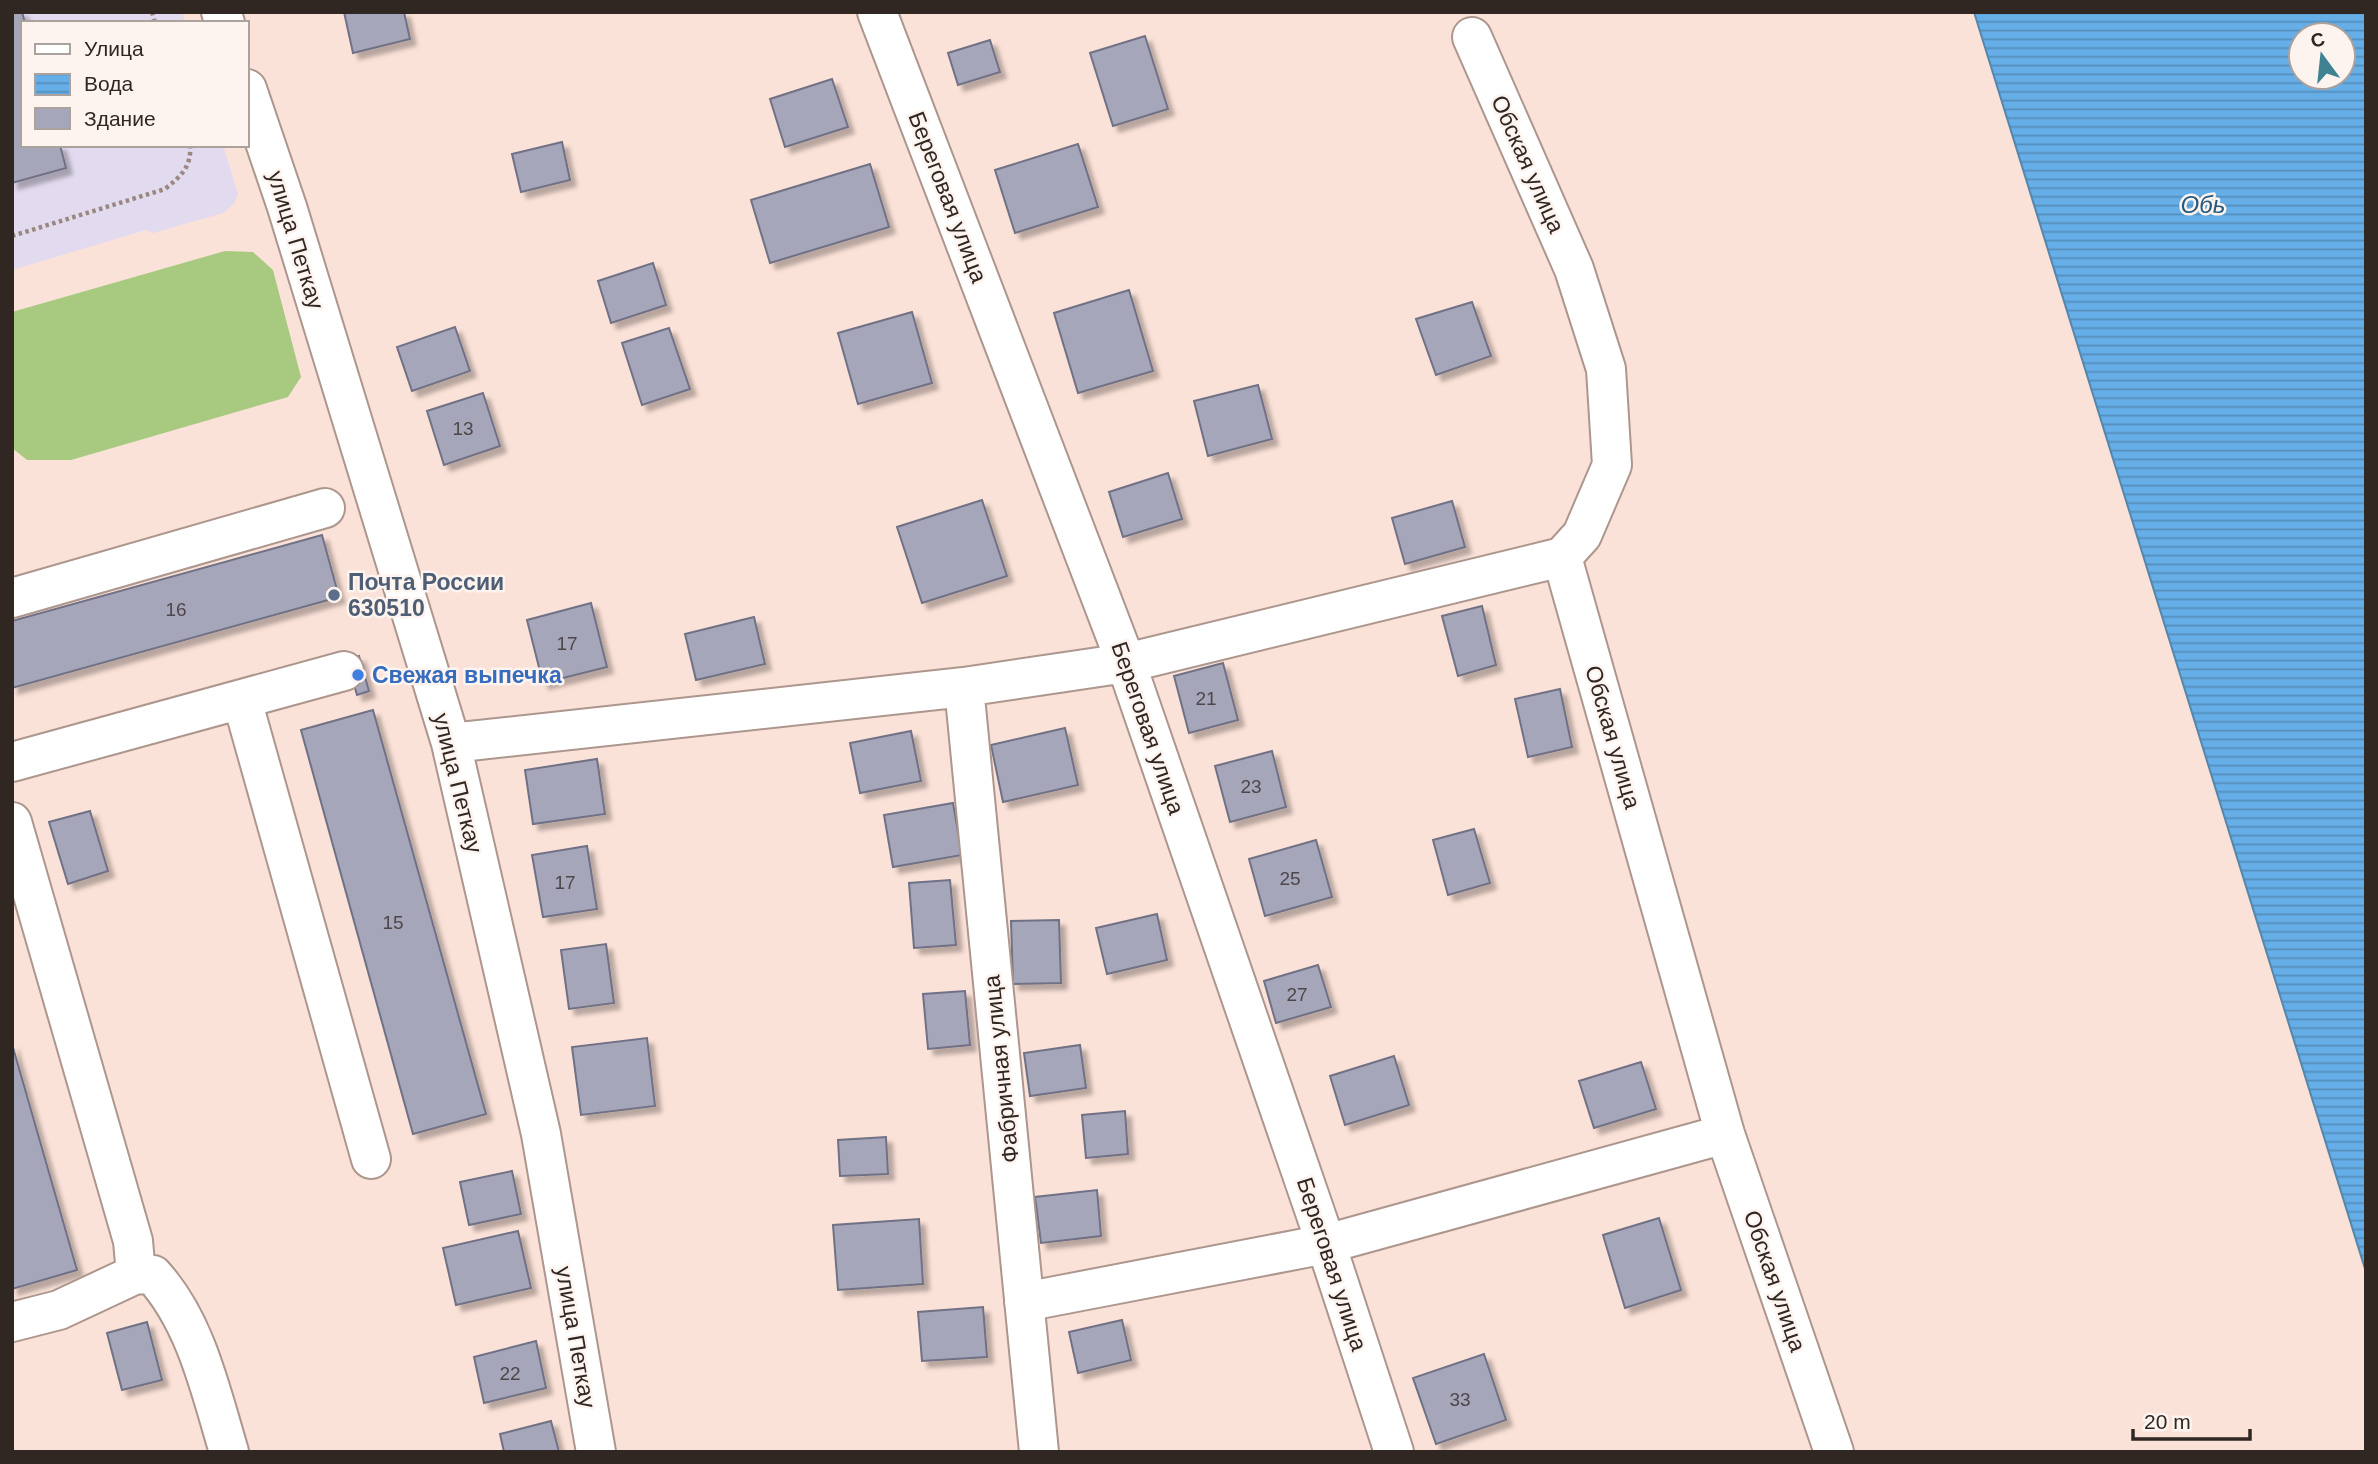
<svg xmlns="http://www.w3.org/2000/svg" width="2378" height="1464" font-family="Arial,sans-serif">
  <style>
    .education { fill: #e2daef }
    .pitch { fill: #a8ca80 }
    .water { fill: url(#water-rules); stroke: #5586ac; stroke-width: 2; fill-rule: evenodd }
    .building { fill: #a6a6bb; stroke: #717185; stroke-width: 2; filter: url(#shadow) }
    .lines { fill: none; stroke-linecap: round; stroke-linejoin: round }
    .minor-casing { stroke: #ac968d; stroke-width: 42 }
    .path { stroke: #998780; stroke-width: 4.5; stroke-dasharray: 3.5 3.5; stroke-linecap: butt }
    .minor { stroke: #fff; stroke-width: 38 }
    .service-dot { fill: #5c6f8a; stroke: #fdf3ef; stroke-width: 2.5 }
    .shop-dot { fill: #3f7fe0; stroke: #fdf3ef; stroke-width: 2.5 }
    .labels { text-anchor: middle; stroke-width: 5; stroke-linejoin: round; paint-order: stroke }
    .number-label { font-size: 19px; fill: #4e4749 }
    .street-label { font-size: 23px; fill: #302723; stroke: #fdf3ef }
    .service-label { font-size: 23px; font-weight: bold; fill: #4e5e75; stroke: #fdf3ef; text-anchor: start }
    .shop-label { font-size: 23px; font-weight: bold; fill: #366cbe; stroke: #fdf3ef; text-anchor: start }
    .water-label { font-size: 24px; font-style: italic; fill: #245980; stroke: #fdf3ef }
  </style>
  <defs>
    <pattern id="water-rules" width="6" height="5" patternUnits="userSpaceOnUse" patternTransform="scale(1.75)"><rect width="6" height="5" fill="#65aee7"/><path d="M0 2.5h6" fill="none" stroke="#548ebb"/></pattern>
    <filter id="shadow"><feDropShadow dx="6" dy="6" stdDeviation="2" flood-color="#0004"/></filter>
  </defs>
  <rect width="100%" height="100%" fill="#fbe2d8"/>
  <!-- education -->
  <path class="education" d="M12 12H182L185 23H23V145H223L238 194 234 204 223 213 153 233 146 230 12 270Z"/>
  <!-- pitch -->
  <path class="pitch" d="M225 251 253 252 273 270 301 377 288 397 71 460H27L12 448V312Z"/>
  <!-- water -->
  <path class="water" d="M1974 12H2366V1272ZM2301 35H2343V77H2301Z"/>
  <!-- building -->
  <path class="building" d="M12 12H22L25 23 23 145H60L66 168 12 183Z
    M344 12H404L410 39 353 53Z
    M1145 36 1168 109 1113 126 1090 53Z
    M990 40 1000 72 958 85 948 53Z
    M832 79 848 127 785 147 770 99Z
    M562 142 570 180 521 192 512 154Z
    M1078 144 1098 207 1015 233 995 170Z
    M870 164 889 227 770 263 751 200Z
    M653 263 666 305 611 323 598 281Z
    M1129 290 1153 371 1078 393 1054 313Z
    M1472 302 1491 356 1436 375 1416 319Z
    M912 312 932 383 858 404 838 333Z
    M455 327 470 371 412 391 397 347Z
    M669 328 690 389 642 405 622 343Z
    M1258 385 1272 439 1208 456 1194 401Z
    M483 393 500 446 444 465 427 411Z
    M1168 473 1182 519 1123 537 1109 492Z
    M982 500 1007 576 922 603 897 527Z
    M1452 501 1465 547 1405 564 1392 518Z
    M322 535 339 597 12 688V621Z
    M591 603 607 667 543 683 527 620Z
    M1482 606 1496 665 1458 676 1442 616Z
    M754 617 765 664 696 680 685 634Z
    M359 656 369 691 357 695 347 660Z
    M1223 663 1238 720 1189 733 1174 676Z
    M1560 689 1572 747 1528 757 1515 699Z
    M373 710 486 1114 413 1134 301 730Z
    M1065 728 1078 785 1003 802 991 745Z
    M911 731 921 781 860 793 850 743Z
    M1272 751 1286 807 1230 822 1215 766Z
    M597 759 605 814 533 824 525 770Z
    M953 803 962 855 893 867 884 815Z
    M90 811 108 871 68 884 49 822Z
    M1474 829 1490 883 1448 895 1433 840Z
    M1316 840 1332 897 1265 916 1249 859Z
    M587 846 597 909 543 917 532 855Z
    M950 880 956 945 914 948 909 883Z
    M1157 914 1167 960 1107 974 1096 928Z
    M1059 920 1061 983 1013 984 1011 921Z
    M606 944 614 1003 569 1009 561 950Z
    M1318 965 1331 1007 1276 1023 1264 981Z
    M965 991 970 1045 928 1049 923 994Z
    M647 1038 655 1106 581 1115 572 1047Z
    M12 1044 77 1270 12 1289Z
    M1080 1045 1086 1088 1030 1096 1024 1053Z
    M1394 1056 1409 1105 1345 1125 1330 1076Z
    M1641 1062 1656 1109 1594 1128 1579 1081Z
    M1125 1111 1128 1154 1086 1158 1082 1115Z
    M886 1137 888 1174 840 1176 838 1140Z
    M512 1171 521 1214 469 1225 460 1182Z
    M1097 1190 1101 1236 1041 1243 1035 1197Z
    M1659 1218 1681 1290 1625 1308 1603 1235Z
    M919 1219 923 1284 838 1290 833 1225Z
    M518 1231 531 1288 456 1305 443 1248Z
    M983 1307 987 1357 922 1361 918 1312Z
    M1122 1320 1131 1360 1078 1373 1069 1332Z
    M147 1322 162 1380 122 1390 107 1333Z
    M536 1341 546 1388 484 1403 474 1357Z
    M1484 1354 1506 1420 1436 1444 1413 1378Z
    M551 1421 559 1452H504L500 1434Z"/>
  <g class="lines">
    <defs>
      <path id="minor" d="M221 12 225 23
        M877 12 1126 663 1326 1244 1394 1452
        M1472 37 1574 269 1606 369 1612 465 1582 535 1562 557 1725 1134 1834 1452
        M247 89 287 207 451 743 541 1134 596 1452
        M12 598 325 508
        M964 687 1039 1452
        M242 700 371 1159
        M451 743 964 687 1126 663 1562 557
        M12 762 344 671
        M12 822 133 1241 136 1274
        M1024 1302 1326 1244 1725 1134
        M12 1322 59 1310 136 1274 153 1275C196 1322 211 1392 229 1452"/>
    </defs>
    <!-- minor casing -->
    <use href="#minor" class="minor-casing"/>
    <!-- path -->
    <path class="path" d="M152 12 155 23
      M12 236 165 189C180 177 192 167 190 145"/>
    <!-- minor -->
    <use href="#minor" class="minor"/>
  </g>
  <!-- markers -->
  <circle class="service-dot" cx="334" cy="595" r="7"/>
  <circle class="shop-dot" cx="358" cy="675" r="7"/>
  <g class="labels">
    <!-- number labels -->
    <g class="number-label">
      <text x="463" y="435">13</text>
      <text x="176" y="616">16</text>
      <text x="567" y="650">17</text>
      <text x="1206" y="705">21</text>
      <text x="1251" y="793">23</text>
      <text x="1290" y="885">25</text>
      <text x="565" y="889">17</text>
      <text x="393" y="929">15</text>
      <text x="1297" y="1001">27</text>
      <text x="510" y="1380">22</text>
      <text x="1460" y="1406">33</text>
    </g>
    <!-- street labels -->
    <g class="street-label">
      <text transform="translate(1528 164) rotate(66)" y="8">Обская улица</text>
      <text transform="translate(948 197) rotate(69)" y="8">Береговая улица</text>
      <text transform="translate(296 240) rotate(73)" y="8">улица Петкау</text>
      <text transform="translate(1148 728) rotate(71)" y="8">Береговая улица</text>
      <text transform="translate(1613 737) rotate(74)" y="8">Обская улица</text>
      <text transform="translate(458 783) rotate(76)" y="8">улица Петкау</text>
      <text transform="translate(1001 1069) rotate(-96)" y="8">Фабричная улица</text>
      <text transform="translate(1332 1264) rotate(72)" y="8">Береговая улица</text>
      <text transform="translate(1775 1281) rotate(71)" y="8">Обская улица</text>
      <text transform="translate(576 1337) rotate(80)" y="8">улица Петкау</text>
    </g>
    <!-- service labels -->
    <g class="service-label">
      <text x="348" y="590">Почта России<tspan x="348" dy="26">630510</tspan></text>
    </g>
    <!-- shop labels -->
    <g class="shop-label">
      <text x="372" y="683">Свежая выпечка</text>
    </g>
    <!-- water labels -->
    <g class="water-label">
      <text x="2203" y="213">Обь</text>
    </g>
  </g>
  <!-- border -->
  <rect width="2378" height="1464" fill="none" stroke="#302723" stroke-width="28"/>
  <!-- legend -->
  <rect x="21" y="21" width="228" height="126" fill="#fdf3ef" stroke="#aba19d" stroke-width="2"/>
  <rect x="35" y="44" width="35" height="10" fill="#ffffff" stroke="#aba19d" stroke-width="2"/>
  <text x="84" y="56" font-size="21" fill="#302723">Улица</text>
  <rect x="35" y="74" width="35" height="21" fill="url(#water-rules)" stroke="#aba19d" stroke-width="2"/>
  <text x="84" y="91" font-size="21" fill="#302723">Вода</text>
  <rect x="35" y="108" width="35" height="21" fill="#a6a6bb" stroke="#aba19d" stroke-width="2"/>
  <text x="84" y="126" font-size="21" fill="#302723">Здание</text>
  <!-- north arrow -->
  <g transform="translate(2322 56) rotate(345)"><circle r="33" fill="#fdf3ef" stroke="#aba19d" stroke-width="2"/>
  <path d="M0-5L12 26L0 18L-12 26Z" fill="#3f8392"/>
  <text y="-10" font-size="19" font-weight="bold" text-anchor="middle" fill="#302723">С</text>
  </g>
  <!-- scale -->
  <path d="M2133 1429v10h117v-10" fill="none" stroke="#302723" stroke-width="3.5"/>
  <text x="2144" y="1429" font-size="21" fill="#302723" stroke="#fdf3ef" stroke-width="5" paint-order="stroke">20 m</text>
</svg>
